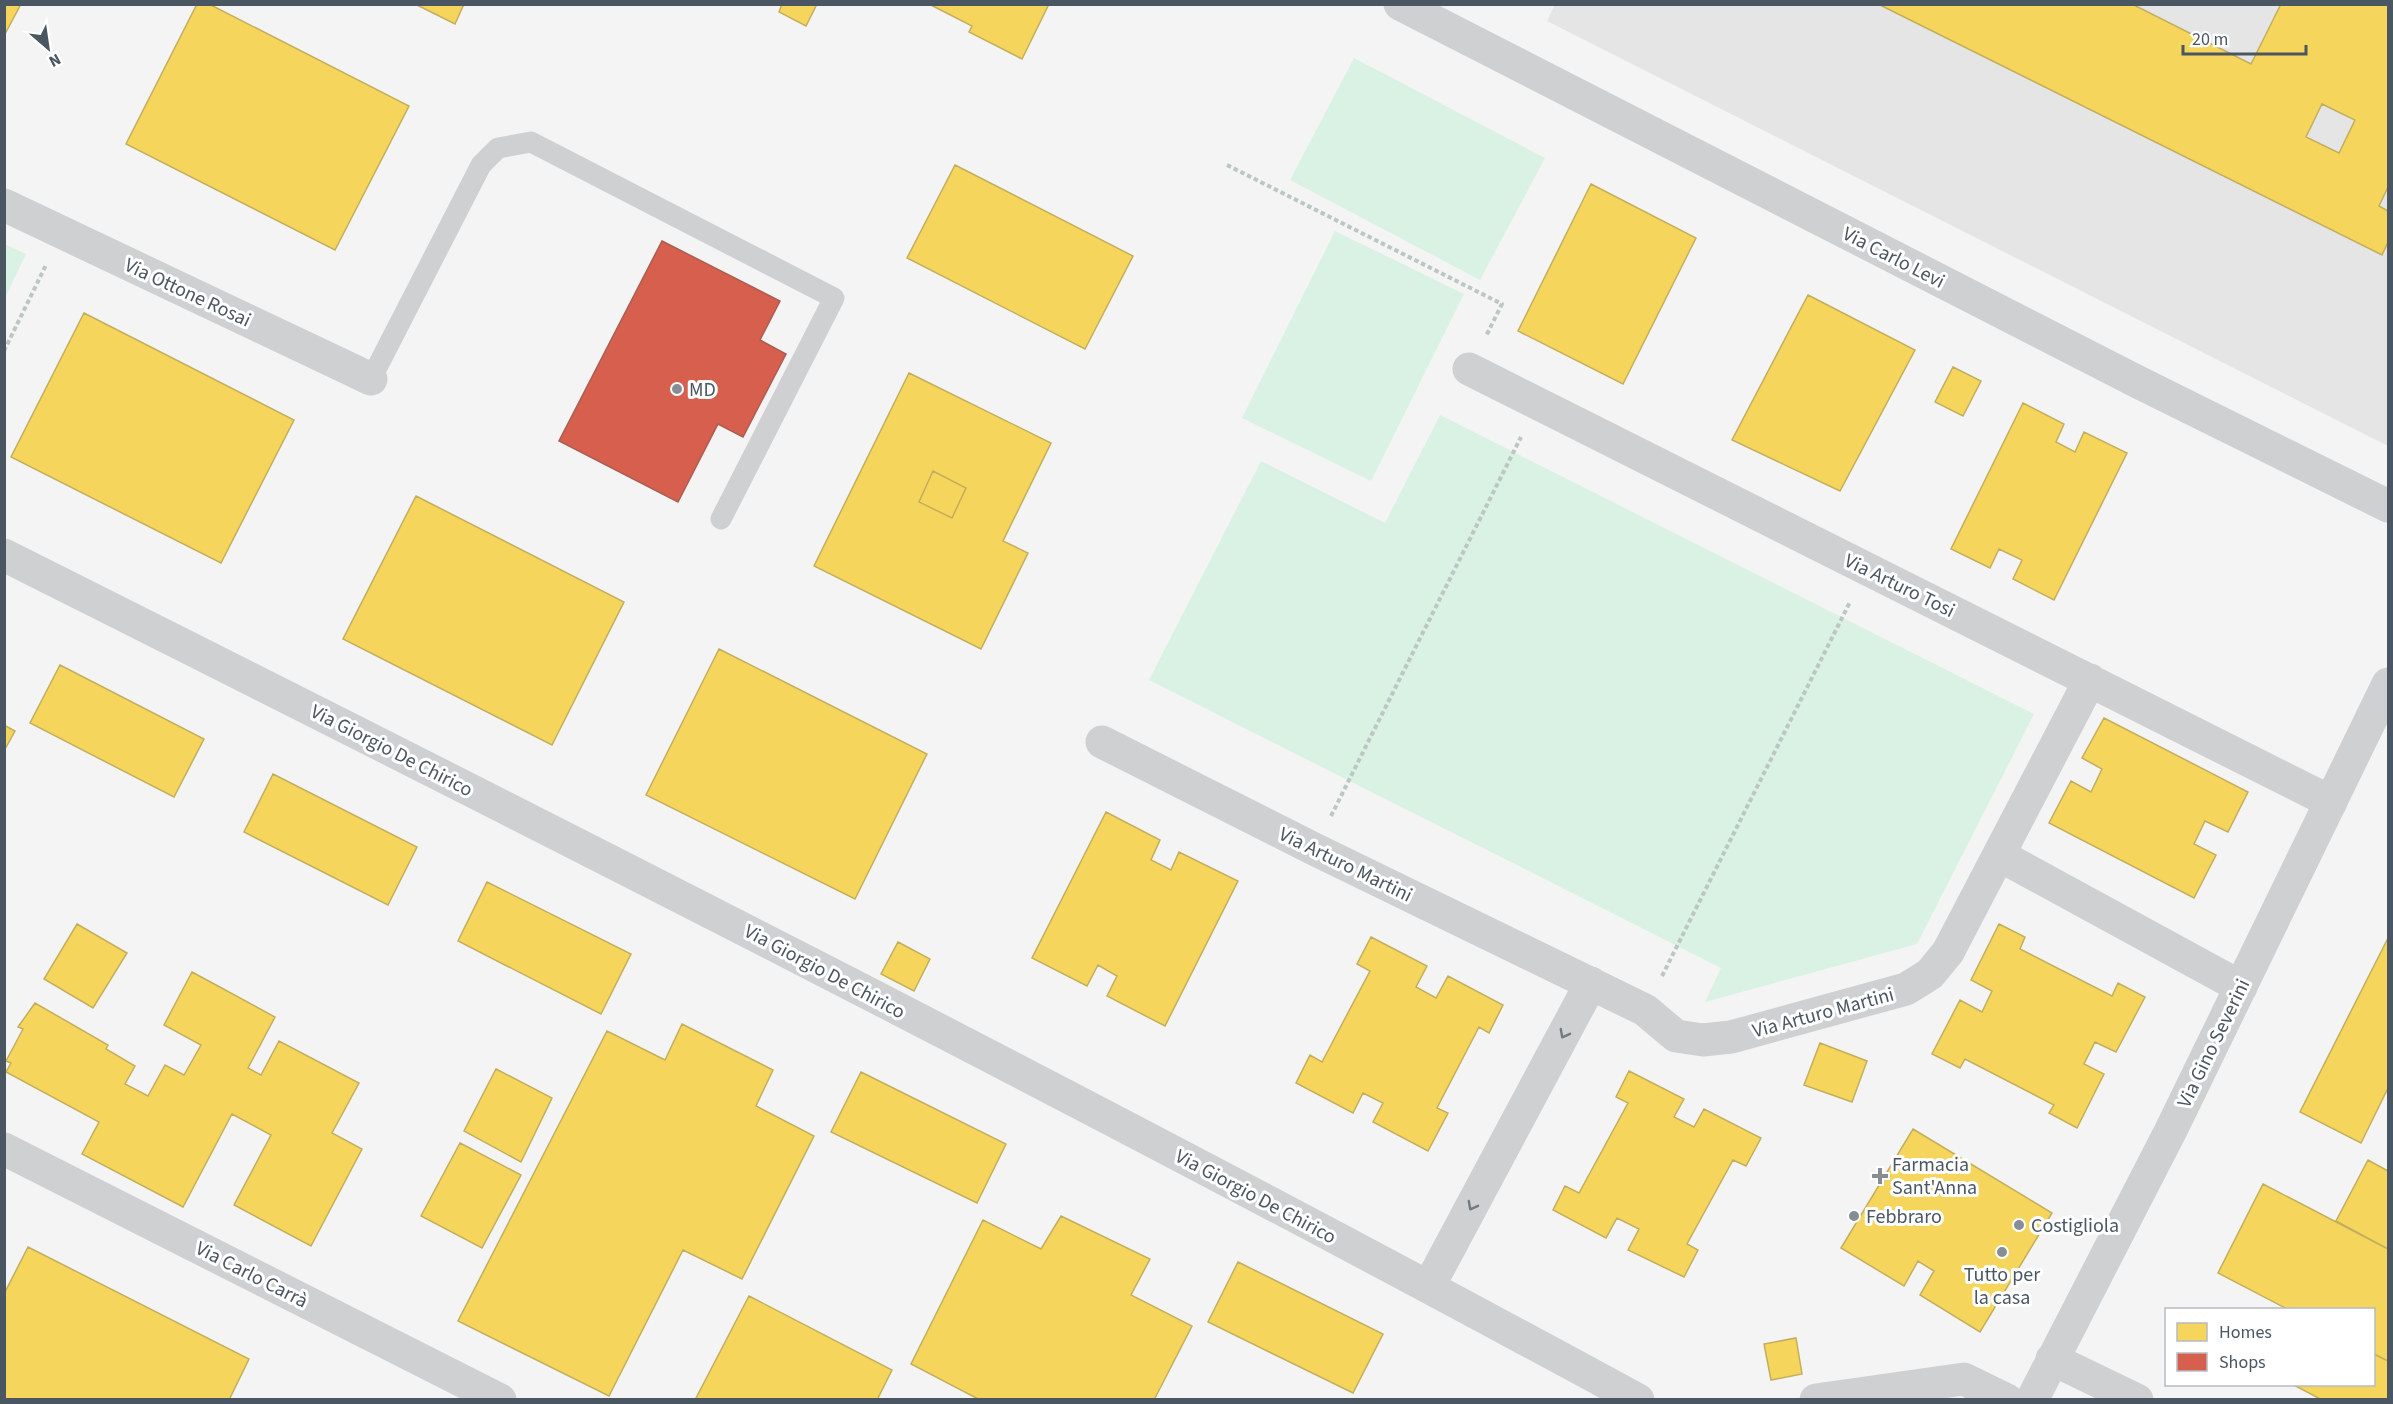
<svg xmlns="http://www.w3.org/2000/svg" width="2393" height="1404" font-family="'Source Sans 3',sans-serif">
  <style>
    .education { fill: #e6e5e6 }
    .green { fill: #d9f2e3 }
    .homes { fill: #f6d55c; stroke: #c2af5e; stroke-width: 1.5; fill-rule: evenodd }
    .shops { fill: #d6604d; stroke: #ac5d53; stroke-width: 1.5 }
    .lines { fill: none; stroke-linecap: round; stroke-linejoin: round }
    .path { stroke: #bcc7c4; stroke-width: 4; stroke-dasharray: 4.5 3; stroke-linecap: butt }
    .service { stroke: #ced0d2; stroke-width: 21 }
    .minor { stroke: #ced0d2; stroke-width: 33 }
    .oneway { stroke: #727b83 }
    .poi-dot { fill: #868d94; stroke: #fff; stroke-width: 2 }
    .labels { text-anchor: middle; stroke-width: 6; stroke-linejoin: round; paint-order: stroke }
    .street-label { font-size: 20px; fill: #4a5661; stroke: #fff }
    .poi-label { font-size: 20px; fill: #4a5661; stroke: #fff; text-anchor: start }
  </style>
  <rect width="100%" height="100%" fill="#f4f4f4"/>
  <!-- education -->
  <path class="education" d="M1555 4 2388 5V446L1547 21Z"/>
  <!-- green -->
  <path class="green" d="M1354 58 1545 158 1480 280 1290 180Z
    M1335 231 1464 294 1371 481 1242 418Z
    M5 244 26 254 5 298Z
    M1440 415 2034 714 1917 944 1705 1002 1721 968 1149 680 1261 461 1385 523Z"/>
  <!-- homes -->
  <path class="homes" d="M4 4H21L4 36Z
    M197 4H209L409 106 335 250 126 144Z
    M415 4H464L455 24Z
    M782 4H817L806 26 779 12Z
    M929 4H1049L1022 59 969 32 972 26Z
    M1878 4H2132L2251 64 2281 4H2388V187L2379 206 2388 211V242L2382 255ZM2322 104 2355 120 2339 153 2306 137Z
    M955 165 1133 256 1085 349 907 258Z
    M1591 184 1696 238 1623 384 1518 331Z
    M1808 295 1915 350 1840 491 1732 440Z
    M84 313 294 420 221 563 11 457Z
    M1953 367 1981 381 1963 416 1935 402Z
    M909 373 1051 443 1003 541 1028 553 981 649 814 566ZM933 471 966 488 952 518 919 502Z
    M2023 403 2064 424 2056 442 2075 452 2084 432 2127 453 2054 600 2013 579 2022 560 1999 549 1990 568 1951 549Z
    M933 471 966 488 952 518 919 502Z
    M416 496 624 602 552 745 343 639Z
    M719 649 927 754 855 899 646 795Z
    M60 665 204 739 174 797 30 723Z
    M2104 718 2248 792 2228 832 2205 821 2194 844 2216 855 2194 898 2049 823 2071 781 2091 792 2102 769 2082 758Z
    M4 725 15 731 4 751Z
    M273 774 417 847 388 905 244 832Z
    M1106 812 1160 840 1151 860 1171 870 1179 852 1238 881 1165 1026 1107 996 1117 976 1098 965 1087 986 1032 958Z
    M487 882 631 954 601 1014 458 941Z
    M77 924 127 953 93 1008 44 979Z
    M1999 924 2025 937 2020 949 2112 996 2118 983 2145 997 2116 1052 2095 1042 2084 1064 2104 1074 2077 1128 2049 1113 2054 1105 1965 1059 1960 1068 1932 1054 1960 1000 1982 1012 1992 991 1971 980Z
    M1371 937 1427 966 1416 987 1436 998 1448 976 1503 1005 1489 1033 1479 1027 1437 1108 1448 1113 1428 1151 1373 1122 1383 1103 1363 1093 1353 1113 1296 1083 1310 1055 1322 1062 1370 971 1357 964Z
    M2388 938V1088L2361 1143 2300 1112Z
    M898 942 930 959 914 991 881 974Z
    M192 972 275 1017 248 1068 261 1075 279 1041 359 1083 332 1133 362 1149 311 1246 234 1205 271 1135 232 1114 183 1207 82 1154 99 1122 6 1072 11 1063 6 1061 23 1029 18 1027 35 1003 108 1045 106 1049 135 1066 125 1084 148 1096 165 1065 184 1075 201 1045 164 1025Z
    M682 1024 773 1070 756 1106 814 1136 742 1279 683 1250 609 1396 458 1321 607 1031 665 1060Z
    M1820 1043 1867 1061 1852 1102 1804 1085Z
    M496 1069 552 1098 521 1162 464 1131Z
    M1629 1071 1684 1099 1674 1117 1694 1127 1704 1109 1761 1138 1746 1166 1733 1160 1687 1244 1698 1250 1684 1277 1628 1250 1639 1229 1617 1218 1606 1238 1553 1210 1565 1186 1579 1193 1628 1103 1616 1097Z
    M861 1072 1006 1144 977 1203 831 1132Z
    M1913 1129 2052 1213 1980 1332 1920 1295 1934 1271 1918 1261 1904 1286 1841 1248Z
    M460 1143 521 1175 482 1248 421 1216Z
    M2368 1160 2388 1171V1249L2336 1221Z
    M2263 1184 2388 1249V1361L2374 1354V1310H2289L2218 1273Z
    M1061 1216 1150 1259 1131 1295 1192 1326 1154 1400H980L911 1364 983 1220 1041 1249Z
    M28 1247 249 1359 229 1400H4V1294Z
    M1238 1262 1383 1334 1353 1393 1208 1322Z
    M749 1296 892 1370 877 1400H695Z
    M1796 1338 1802 1374 1771 1380 1764 1344Z
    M2374 1354 2388 1361V1400H2322L2292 1384H2374Z"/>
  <!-- shops -->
  <path class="shops" d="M662 241 780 301 760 340 786 354 743 437 718 424 678 502 559 441Z"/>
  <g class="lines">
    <!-- path -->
    <path class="path" d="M1227 165 1502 304 1486 336
      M4 351 46 265
      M1331 816 1521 437
      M1662 976 1850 602"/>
    <!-- service -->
    <path class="service" d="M371 379 481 165 498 148 531 142 834 298 721 519"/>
    <!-- minor -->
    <path class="minor" d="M1400 4 2138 382 2388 506
      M4 205 371 379
      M1469 369 2331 802
      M4 555C552 830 1099 1107 1638 1400
      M1102 742 1314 849 1645 1010 1676 1036 1703 1040 1731 1037 1906 989 1930 974 1948 952 2090 680
      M1999 855 2241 987
      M4 1149 500 1400
      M1429 1286 1591 983
      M2052 1359 2137 1400
      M1816 1400 1964 1379 2007 1400
      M2032 1400 2171 1130 2388 684"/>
  </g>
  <!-- one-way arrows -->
  <defs><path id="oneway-chevron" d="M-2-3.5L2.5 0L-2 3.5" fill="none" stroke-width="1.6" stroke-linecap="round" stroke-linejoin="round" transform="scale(1.5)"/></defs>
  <g class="oneway">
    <use href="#oneway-chevron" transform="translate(1564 1034) rotate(118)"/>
    <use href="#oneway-chevron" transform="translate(1472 1206) rotate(118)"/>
  </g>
  <!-- markers -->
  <g class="poi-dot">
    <circle cx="677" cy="389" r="6"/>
    <path d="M1877 1167h6v6h6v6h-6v6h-6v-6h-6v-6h6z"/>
    <circle cx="1854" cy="1216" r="6"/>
    <circle cx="2019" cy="1225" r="6"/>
    <circle cx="2002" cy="1252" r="6"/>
  </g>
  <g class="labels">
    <!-- street labels -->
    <g class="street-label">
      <text transform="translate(1894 257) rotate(27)" y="7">Via Carlo Levi</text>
      <text transform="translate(188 292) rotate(25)" y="7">Via Ottone Rosai</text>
      <text transform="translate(1900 585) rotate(26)" y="7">Via Arturo Tosi</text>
      <text transform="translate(392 750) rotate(27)" y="7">Via Giorgio De Chirico</text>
      <text transform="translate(1346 864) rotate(26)" y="7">Via Arturo Martini</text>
      <text transform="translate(825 971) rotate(28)" y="7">Via Giorgio De Chirico</text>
      <text transform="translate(1823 1012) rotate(-15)" y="7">Via Arturo Martini</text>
      <text transform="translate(2213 1043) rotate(-64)" y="7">Via Gino Severini</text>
      <text transform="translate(1256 1196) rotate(28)" y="7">Via Giorgio De Chirico</text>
      <text transform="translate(252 1274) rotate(27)" y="7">Via Carlo Carrà</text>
    </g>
    <!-- poi labels -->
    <g class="poi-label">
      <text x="689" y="396">MD</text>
      <text x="1892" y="1171">Farmacia<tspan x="1892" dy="23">Sant'Anna</tspan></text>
      <text x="1866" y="1223">Febbraro</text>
      <text x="2031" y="1232">Costigliola</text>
      <text x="2002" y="1281" text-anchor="middle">Tutto per<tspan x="2002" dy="23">la casa</tspan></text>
    </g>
  </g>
  <!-- border -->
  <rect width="2393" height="1404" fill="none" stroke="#4a5661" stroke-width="12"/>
  <!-- legend -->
  <rect x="2165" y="1308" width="210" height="78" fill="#ffffff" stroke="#b7bbc0" stroke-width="1.5"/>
  <rect x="2177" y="1323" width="30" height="18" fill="#f6d55c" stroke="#b7bbc0" stroke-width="1.5"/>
  <text x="2219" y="1338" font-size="18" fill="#4a5661">Homes</text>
  <rect x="2177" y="1353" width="30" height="18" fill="#d6604d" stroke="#b7bbc0" stroke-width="1.5"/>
  <text x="2219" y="1368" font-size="18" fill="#4a5661">Shops</text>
  <!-- north arrow -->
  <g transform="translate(48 48) rotate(151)" stroke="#ffffff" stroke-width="4.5" paint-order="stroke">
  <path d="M0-4.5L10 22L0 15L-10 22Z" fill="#4a5661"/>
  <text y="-9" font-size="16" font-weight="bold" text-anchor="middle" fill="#4a5661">N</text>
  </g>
  <!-- scale -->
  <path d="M2183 45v9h123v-9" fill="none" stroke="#4a5661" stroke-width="3"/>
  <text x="2192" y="45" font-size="18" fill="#4a5661" stroke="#ffffff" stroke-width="4.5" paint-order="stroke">20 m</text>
</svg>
